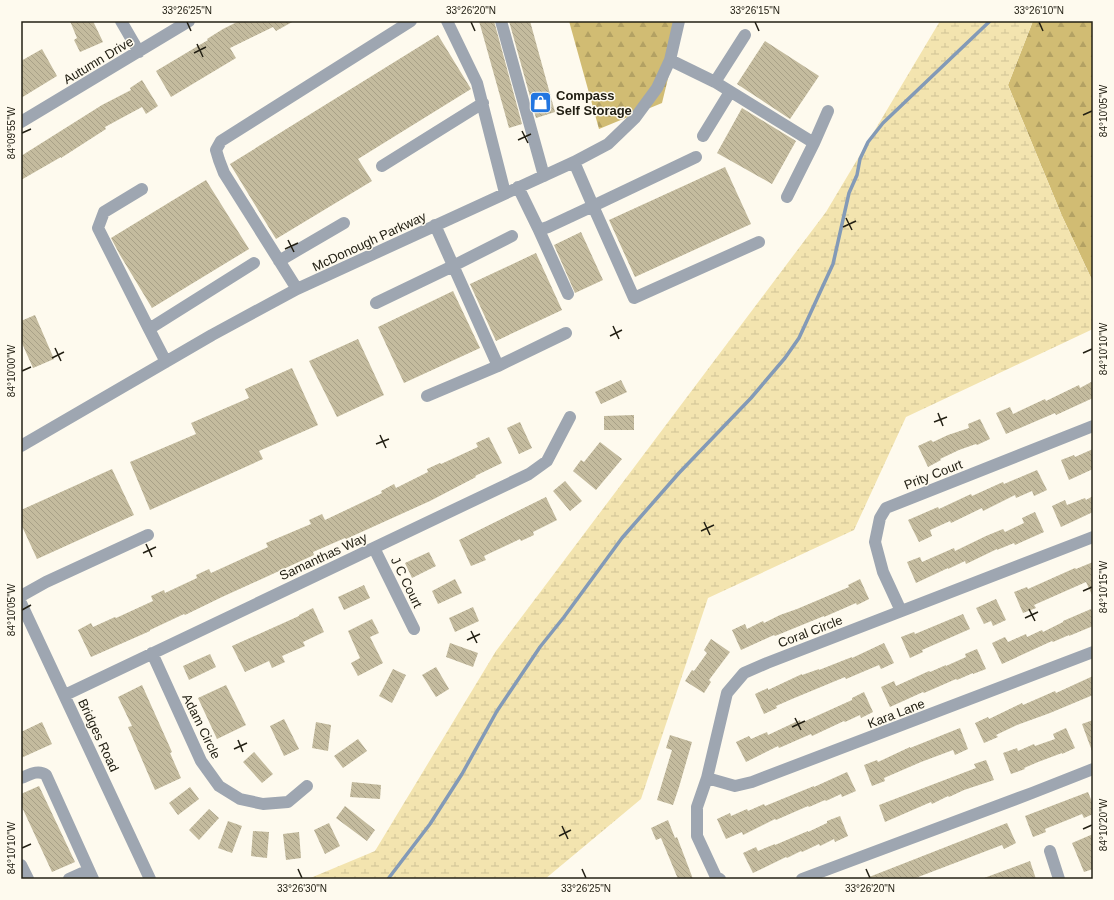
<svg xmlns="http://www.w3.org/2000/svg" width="1114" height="900" font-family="Arial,sans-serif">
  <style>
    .forest { fill: url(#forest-firs) }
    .wetland { fill: url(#wetland-marsh) }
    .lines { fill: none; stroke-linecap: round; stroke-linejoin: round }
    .stream { stroke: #839ab7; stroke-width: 3.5 }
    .building { fill: url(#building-back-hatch) }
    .minor { stroke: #9ea6b1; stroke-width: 12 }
    .ticks { fill: none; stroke: #232014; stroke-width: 1.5 }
    .labels { text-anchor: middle; stroke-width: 3; stroke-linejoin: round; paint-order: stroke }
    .street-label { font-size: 13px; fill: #232014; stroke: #fefaee }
    .poi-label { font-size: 13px; font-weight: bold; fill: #232014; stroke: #fefaee; text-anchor: start }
    .neatline { fill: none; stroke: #232014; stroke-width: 1.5 }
    .ticks-label { font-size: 10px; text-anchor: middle; fill: #232014 }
  </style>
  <defs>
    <pattern id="forest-firs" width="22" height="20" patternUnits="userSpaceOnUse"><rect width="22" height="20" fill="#d1bc73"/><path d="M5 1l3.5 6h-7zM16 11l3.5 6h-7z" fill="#b3a163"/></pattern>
    <pattern id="wetland-marsh" width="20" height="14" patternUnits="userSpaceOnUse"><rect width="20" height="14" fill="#f3e4af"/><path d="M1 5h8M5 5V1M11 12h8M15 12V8" fill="none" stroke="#d0c396"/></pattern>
    <pattern id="building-back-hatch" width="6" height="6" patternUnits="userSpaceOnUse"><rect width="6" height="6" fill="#c4bb9e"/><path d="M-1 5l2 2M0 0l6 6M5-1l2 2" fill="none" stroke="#a8a087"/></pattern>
  </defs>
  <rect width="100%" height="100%" fill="#fefaee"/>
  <!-- forest -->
  <path class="forest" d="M569 21H682L662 103 599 129Z
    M1033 21H1093V282L1062 216 1008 85Z"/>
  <!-- wetland -->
  <path class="wetland" d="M940 21H1033L1008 85 1062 216 1093 282V329L906 417 854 530 708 598 641 799 545 879H308L375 851 496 651 826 212Z"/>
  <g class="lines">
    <!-- stream -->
    <path class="stream" d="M388 879 430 824 462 774 497 711 540 647 564 617 622 538 679 473 751 398 785 358 799 338 833 264 849 193 857 175 860 159 868 142 883 123 990 21"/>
  </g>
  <!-- building -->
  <path class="building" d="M70 21H93L103 42 80 52 74 40 77 38Z
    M239 21H294L276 31 273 27 230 48 236 58 171 97 156 71 208 40 207 39 223 29Z
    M479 21H494L522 124 509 128Z
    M509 21H530L555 112 536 118Z
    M438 35 471 89 358 159 372 181 276 239 230 164Z
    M765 41 819 76 790 119 737 84Z
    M42 49 57 76 21 98V61Z
    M142 80 158 106 146 114 142 107 105 127 106 129 61 158V157L21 180V156L102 105 131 90 130 88Z
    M742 108 796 141 772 184 717 153Z
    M725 167 751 224 635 277 609 220Z
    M206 180 249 249 152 308 120 255 111 238Z
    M581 232 603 280 575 293 554 245Z
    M536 253 562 310 496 341 470 284Z
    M453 291 480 348 404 383 378 327Z
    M35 315 54 359 33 368 21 341V321Z
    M358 339 384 395 337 417 309 361Z
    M292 368 318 425 259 451 263 459 150 510 130 462 196 434 191 423 249 398 245 389Z
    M621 380 627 392 601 404 595 392Z
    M1093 381V398L1056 415 1055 413 1006 434 996 413 1010 407 1013 414 1045 399 1046 401 1079 385 1080 388Z
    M634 415V430H604V416Z
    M980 419 990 439 977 445 976 444 959 450 940 459 941 460 928 467 918 446 931 440 933 442 948 435 969 428 968 424Z
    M520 422 532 448 519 454 507 428Z
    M489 437 502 463 475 476 476 477 430 501 346 539 345 538 313 552 314 555 222 597 185 615 184 614 150 630V631L91 657 78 630 91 623 93 627 115 617 116 618 153 601 151 596 164 590 165 593 197 578 196 575 209 569 211 573 268 547 266 543 311 524 309 520 322 514 325 520 382 493 381 491 394 484 396 488 428 472 427 469 440 463 441 464 478 447 476 443Z
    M600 442 622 459 596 490 573 471 581 460 584 462Z
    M1093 449V469L1069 480 1061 460 1074 455 1075 457Z
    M112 469 134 515 37 559 21 524V510Z
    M1037 470 1047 490 1034 496 1032 491 1016 498 1015 495 983 511 982 508 951 523 950 521 930 530 932 536 919 542 908 520 938 507 939 509 971 494 972 496 1003 482 1004 484Z
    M565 481 582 501 570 511 553 491Z
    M1093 496V512L1061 527 1052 506 1065 500 1067 505 1085 498 1086 500Z
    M546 497 557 520 533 532 534 535 521 541 520 539 484 556 486 560 471 566 459 540Z
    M1035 512 1044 532 1015 545 1014 543 997 550V549L966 564 965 561 948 569V568L916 583 907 562 920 557 922 562 954 548 955 551 986 536 1003 529 1005 532 1024 523 1022 518Z
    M429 552 436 566 412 578 405 563Z
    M1093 562V597L1086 582 1034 605 1036 608 1023 613 1014 592 1027 587 1028 589 1075 568 1076 569Z
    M455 579 462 593 438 604 432 591Z
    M860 579 869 599 857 605 856 603 824 617V616L775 636 774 635 741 650 732 630 745 624 747 629 763 621 764 623 780 615 797 609 849 587 848 585Z
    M364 585 370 598 344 610 338 597Z
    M996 599 1006 620 993 626 991 621 984 624 976 608Z
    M473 607 479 621 455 632 449 618Z
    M313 608 324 632 303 642 305 646 282 656 285 662 272 668 269 661 245 672 232 646 299 616V615Z
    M1091 609 1093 614V626L1069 636V635L1053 642 1052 641 1002 664 992 643 1005 637 1008 642 1026 634 1027 637 1042 630 1043 632 1063 622V621Z
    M963 614 970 629 922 650 923 652 910 658 901 637 914 632 915 634Z
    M372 619 379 633 370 637 383 663 358 676 351 663 360 658 348 631Z
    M711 639 730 652 709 680 711 682 704 693 685 681 692 670 694 671 707 653 704 650Z
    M450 643 478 653 473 667 446 657Z
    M884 643 894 663 881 669 879 665 846 679 845 677 792 699 776 706 777 708 764 714 755 694 768 688V690L802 674V675L819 669V670L852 657V658Z
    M977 649 986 669 973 674V673L957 680 956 679 924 693 923 692 890 707 881 687 894 681 896 686 929 671 930 672 946 665V666L966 657 965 654Z
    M210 654 216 667 189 680 183 666Z
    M436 667 449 689 436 697 422 675Z
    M393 669 406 675 392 703 379 696Z
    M1093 676V695L1050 713 1017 725 996 735 998 737 984 743 975 723 988 717 989 719 1022 703 1023 705 1055 691 1056 693Z
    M142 685 172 752 170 753 181 778 155 790 128 727 132 726 118 697Z
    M226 685 246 725 217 739 198 698Z
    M864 692 873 712 861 718 860 715 845 722 844 721 812 736 811 734 779 748 778 746 746 762 736 742 749 736 751 739 767 732 768 735 800 720 801 723 852 700V698Z
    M284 719 299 749 284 756 270 726Z
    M1093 720V751H1092L1082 724Z
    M42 722 52 744 21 758V732Z
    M316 722 331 725 328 751 312 748Z
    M960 728 968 749 955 755 953 750 921 762 884 778 885 781 872 786 864 765 877 760 878 762 910 747V748Z
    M1066 728 1075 748 1062 754V753L1038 762 1024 768 1025 769 1011 774 1003 753 1017 748 1018 751 1034 744 1035 746 1055 739 1053 734Z
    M670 735 692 742 679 787 673 805 657 800 672 750 666 748Z
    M358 739 367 751 343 768 334 756Z
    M254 752 273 774 262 783 243 762Z
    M986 760 994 780 964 790 949 797 948 796 932 804 931 802 885 822 879 805 976 768 974 764Z
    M847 772 856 791 842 797 841 794 826 801 825 800 809 807 808 806 776 820 775 819 743 835 742 832 726 839 717 819 730 813 731 816 747 809 748 811 764 804 765 806 814 786V787Z
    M352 782 381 785 380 799 350 797Z
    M39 786 75 862 52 872 21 805V794Z
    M190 787 199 799 178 815 169 803Z
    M1088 792 1093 804V814L1084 818 1082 814 1065 821 1045 829 1046 832 1033 837 1025 816Z
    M345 806 375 830 367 841 336 818Z
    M209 809 219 818 199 840 189 830Z
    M840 816 848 836 835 842 834 839 820 846 819 844 802 852 801 851 787 858 786 857 753 873 743 853 756 847 758 851 775 844V845L808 831V832L827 823V821Z
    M668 820 675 838 677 837 693 879H678L661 838 656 840 651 828Z
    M228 821 242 826 232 853 218 848Z
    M329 823 340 846 325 854 314 830Z
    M1007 823 1016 843 1004 849 1002 845 913 879H864Z
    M253 831 269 832 267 858 251 856Z
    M299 832 301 858 286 860 283 834Z
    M1093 834V869L1084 872 1072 843Z
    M1030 861 1036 879H984V878Z"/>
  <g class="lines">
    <!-- minor -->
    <path class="minor" d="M121 21 139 52
      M447 21 477 83 505 193
      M501 21 544 176
      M670 60 715 82 814 143 787 197
      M715 82 745 35
      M21 122 189 21
      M703 136 730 92
      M814 143 828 111
      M696 157 593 206 634 298 759 242
      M382 166 483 103
      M518 187 538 228 542 229 548 227 593 206 574 162
      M142 189 104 212 98 228 149 329
      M538 228 568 294
      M279 261 344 223
      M297 289 224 173 219 160 216 150 221 141 411 21
      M376 303 453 266 512 236
      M166 362 149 329 254 263
      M498 366 566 333
      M427 396 498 366 435 225
      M21 446 212 335 297 289 574 162 608 144 635 118 657 88 670 60 679 21
      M374 548 414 629
      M21 596 46 582 148 535
      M21 603 150 879
      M901 611 883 572 875 542 880 518 886 508 1093 426
      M152 653 201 761 219 786 240 799 263 804 288 802 307 786
      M65 695 529 474 547 461 570 417
      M21 778C29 775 38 769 46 775L93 879
      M707 778 735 786 752 782 1093 652
      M1050 851 1059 879
      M21 865 28 879
      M69 879 89 870
      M720 879 716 877 697 836V807L707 778 727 693 744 673 767 663 1093 537
      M802 879 1032 793 1093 769"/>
  </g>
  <!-- ticks -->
  <path class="ticks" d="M187 22 191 31M471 22 475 31M755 22 759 31M1039 22 1043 31M197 44 203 57M194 53 206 47M1083 115 1092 111M522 131 528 143M22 133 31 129M518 140 531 134M846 218 852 230M843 227 856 221M288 240 294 252M285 249 298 243M613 326 619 339M610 336 622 330M55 348 61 361M1083 353 1092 349M52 358 64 352M22 371 31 367M938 413 943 426M934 422 947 417M380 435 386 448M376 444 389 439M704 522 710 535M701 531 714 525M146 544 152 557M143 553 156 547M1083 591 1092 587M1029 609 1035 621M22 610 31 605M1025 618 1038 612M471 631 477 643M467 640 480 634M795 718 801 730M792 727 805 721M238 740 243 752M234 749 247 743M562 826 568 839M1083 829 1092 825M559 836 571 830M22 848 31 844M298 869 302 878M582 869 586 878M866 869 870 878"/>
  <!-- icons -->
  <defs>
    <symbol id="shop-square" viewBox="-11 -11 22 22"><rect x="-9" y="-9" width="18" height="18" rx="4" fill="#2276e1" stroke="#fefaee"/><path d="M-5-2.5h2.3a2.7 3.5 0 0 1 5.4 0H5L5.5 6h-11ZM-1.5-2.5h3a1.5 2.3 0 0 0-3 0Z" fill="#fff"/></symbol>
  </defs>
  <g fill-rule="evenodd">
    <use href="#shop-square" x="528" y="90" width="25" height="25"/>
  </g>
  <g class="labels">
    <!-- street labels -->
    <g class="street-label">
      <text transform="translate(98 60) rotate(-31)" y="5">Autumn Drive</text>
      <text transform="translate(369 241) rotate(-25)" y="5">McDonough Parkway</text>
      <text transform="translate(933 474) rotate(-21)" y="5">Prity Court</text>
      <text transform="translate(323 556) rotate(-25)" y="5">Samanthas Way</text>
      <text transform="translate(407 582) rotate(64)" y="5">J C Court</text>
      <text transform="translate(810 631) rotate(-21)" y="5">Coral Circle</text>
      <text transform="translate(896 713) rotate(-21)" y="5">Kara Lane</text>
      <text transform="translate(202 726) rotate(64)" y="5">Adam Circle</text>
      <text transform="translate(99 735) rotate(65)" y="5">Bridges Road</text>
    </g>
    <!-- poi labels -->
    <g class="poi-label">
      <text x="556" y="100">Compass<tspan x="556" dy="15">Self Storage</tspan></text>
    </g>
  </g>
  <!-- border -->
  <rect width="1114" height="900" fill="none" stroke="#fefaee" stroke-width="44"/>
  <rect x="22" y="22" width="1070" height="856" class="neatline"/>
  <g class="ticks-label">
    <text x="187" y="14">33°26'25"N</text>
    <text x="471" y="14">33°26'20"N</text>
    <text x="755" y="14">33°26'15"N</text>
    <text x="1039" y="14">33°26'10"N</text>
    <text transform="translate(1103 111) rotate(-90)" y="4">84°10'05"W</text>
    <text transform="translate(11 133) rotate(-90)" y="4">84°09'55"W</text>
    <text transform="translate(1103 349) rotate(-90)" y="4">84°10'10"W</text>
    <text transform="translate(11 371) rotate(-90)" y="4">84°10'00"W</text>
    <text transform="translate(1103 587) rotate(-90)" y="4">84°10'15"W</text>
    <text transform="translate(11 610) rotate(-90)" y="4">84°10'05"W</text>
    <text transform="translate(1103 825) rotate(-90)" y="4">84°10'20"W</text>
    <text transform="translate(11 848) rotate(-90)" y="4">84°10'10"W</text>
    <text x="302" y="892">33°26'30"N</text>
    <text x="586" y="892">33°26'25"N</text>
    <text x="870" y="892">33°26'20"N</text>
  </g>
</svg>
